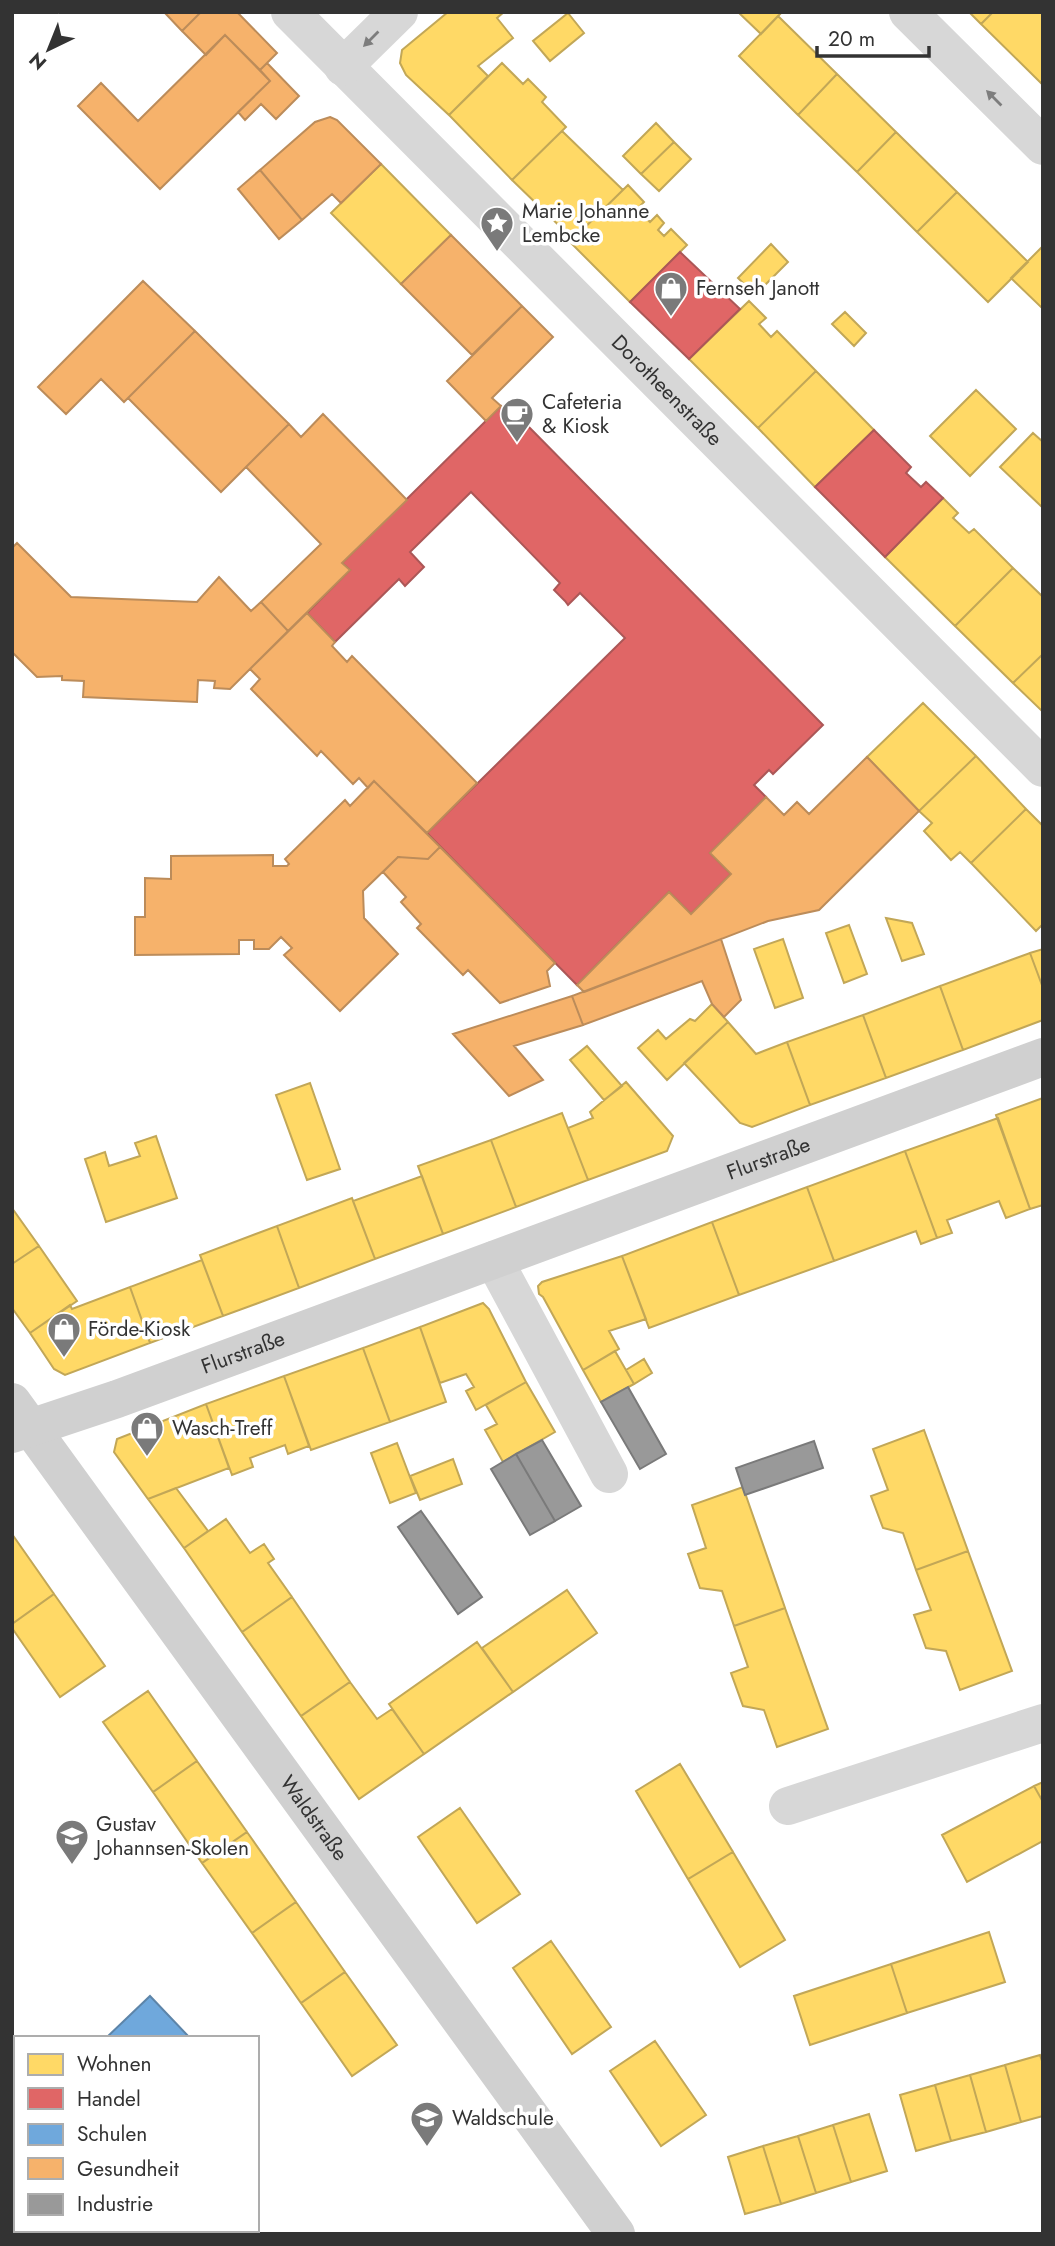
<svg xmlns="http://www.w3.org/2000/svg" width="1055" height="2246" font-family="Jost,sans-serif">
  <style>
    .homes { fill: #ffd966; stroke: #c2a757; stroke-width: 2 }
    .shops { fill: #e06666; stroke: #ac5757; stroke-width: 2 }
    .schools { fill: #6fa8dc; stroke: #5d85a9; stroke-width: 2 }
    .health { fill: #f6b26b; stroke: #bc8c5a; stroke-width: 2 }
    .industry { fill: #999; stroke: #7a7a7a; stroke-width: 2 }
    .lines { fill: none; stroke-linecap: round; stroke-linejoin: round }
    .street { stroke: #d7d7d7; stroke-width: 38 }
    .secondary { stroke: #d0d0d0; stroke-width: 38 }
    .oneway { fill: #7d7d7d }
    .labels { text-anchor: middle; stroke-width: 7; stroke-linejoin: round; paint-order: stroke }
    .poi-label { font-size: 21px; fill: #333; stroke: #fff; text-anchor: start }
    .street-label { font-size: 21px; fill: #333; stroke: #fff }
  </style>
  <rect width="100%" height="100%" fill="#fff"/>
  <!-- homes -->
  <path class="homes" d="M448 12H504L497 18 513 38 478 66 488 76 449 115 406 75 400 63 402 50Z
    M738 12H782L761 34Z
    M969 12H993L981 24Z
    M993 12H1043V85L981 24Z
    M568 13 584 33 550 61 533 41Z
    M778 16 837 74 798 115 739 56Z
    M502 63 523 84 528 79 546 97 542 102 566 127 512 180 449 115Z
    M837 74 896 132 857 172 798 115Z
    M656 123 674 142 641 174 623 156Z
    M562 131 623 190 573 239 512 180Z
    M896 132 957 192 917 232 857 172Z
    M674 142 691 159 659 191 641 174Z
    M381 164 451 235 401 284 331 213Z
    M628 185 644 202 637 209 650 222 657 215 664 223 658 230 664 236 671 229 687 245 630 302 570 242Z
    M957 192 1028 262 988 302 917 232Z
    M771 244 788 262 755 295 738 278Z
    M1043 246V309L1011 278Z
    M749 301 766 318 759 324 771 337 777 331 816 371 758 428 689 359Z
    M845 312 866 333 854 346 832 324Z
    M816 371 874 430 815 487 758 428Z
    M976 390 1016 429 970 476 930 436Z
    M1033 433 1043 442V508L1000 467Z
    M943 498 958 513 953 518 969 533 974 529 1013 568 955 626 885 557Z
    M1013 568 1043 597V654L1013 683 955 626Z
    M1043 654V712L1013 683Z
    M923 703 976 756 919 811 867 757Z
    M976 756 1026 809 971 863 960 852 951 860 924 831 932 823 919 811Z
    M1026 809 1043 826V924L1036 931 971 863Z
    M886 918 912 923 924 954 902 961Z
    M849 925 867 974 844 983 826 933Z
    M783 939 803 998 775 1008 754 949Z
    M1043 949V988L1030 953Z
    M1030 953 1043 988V1020L963 1050 940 986Z
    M940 986 963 1050 886 1078 863 1015Z
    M712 1004 728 1022 667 1080 638 1048 658 1030 666 1039 690 1019 695 1021Z
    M863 1015 886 1078 810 1105 787 1042Z
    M728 1022 756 1054 787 1042 810 1105 752 1127 740 1123 684 1063Z
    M587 1046 622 1086 604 1100 570 1060Z
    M626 1082 673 1136 667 1151 588 1180 568 1128 593 1118 590 1112Z
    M310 1083 340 1169 307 1180 276 1095Z
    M1043 1098V1205L1030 1209 996 1115Z
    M562 1113 588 1180 516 1207 491 1140Z
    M998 1118 1030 1209 1006 1218 999 1201 947 1220 952 1233 937 1238 905 1151Z
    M156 1136 177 1198 106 1222 85 1159 105 1152 109 1166 140 1156 135 1143Z
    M491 1140 516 1207 443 1234 418 1166Z
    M905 1151 937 1238 921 1244 916 1231 834 1261 807 1187Z
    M422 1176 443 1234 375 1259 353 1201Z
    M807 1187 834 1261 739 1295 712 1222Z
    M352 1198 375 1259 299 1288 277 1226Z
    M12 1208 39 1246 12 1264Z
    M712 1222 739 1295 649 1328 622 1256Z
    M277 1226 299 1288 223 1316 200 1255Z
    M39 1246 77 1301 30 1333 12 1308V1264Z
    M622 1256 646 1319 609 1331 619 1349 583 1370 543 1297 539 1294 538 1286 542 1282Z
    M202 1260 223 1316 150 1343 130 1287Z
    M130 1287 150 1343 65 1375 54 1369 30 1333 70 1305 72 1309Z
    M483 1303 489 1309 526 1382 476 1410 466 1391 474 1387 466 1374 440 1383 420 1327Z
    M420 1327 446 1402 390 1422 363 1348Z
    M363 1348 390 1422 311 1450 284 1376Z
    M615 1351 634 1384 601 1402 583 1370Z
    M644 1359 652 1373 634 1384 626 1370Z
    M284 1376 309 1446 288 1454 285 1445 250 1458 253 1467 232 1475 206 1404Z
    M526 1382 555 1432 503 1462 485 1430 497 1424 486 1405Z
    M206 1404 229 1468 148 1499 114 1452 117 1439Z
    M924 1430 968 1551 916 1570 903 1533 883 1528 871 1496 888 1490 873 1449Z
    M397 1443 416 1493 390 1503 371 1453Z
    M453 1459 462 1484 420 1500 410 1476Z
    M743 1487 785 1608 734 1626 722 1591 700 1588 688 1554 706 1548 692 1505Z
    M176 1488 208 1531 184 1548 148 1499Z
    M226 1519 250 1553 264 1544 274 1559 268 1563 292 1597 242 1632 184 1548Z
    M12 1534 54 1594 12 1624Z
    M968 1551 1012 1671 960 1690 946 1651 926 1648 914 1615 931 1610 916 1570Z
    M567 1590 597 1633 513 1692 482 1648Z
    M54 1594 105 1666 60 1697 12 1628V1624Z
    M292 1597 350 1682 301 1716 242 1632Z
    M785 1608 828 1729 777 1747 764 1710 743 1706 731 1673 748 1667 734 1626Z
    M477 1642 513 1692 424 1754 389 1704Z
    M350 1682 377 1719 392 1709 424 1754 359 1799 301 1716Z
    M148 1691 197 1761 153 1792 103 1722Z
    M197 1761 247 1832 202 1863 153 1792Z
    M680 1764 733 1852 688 1879 636 1791Z
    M1043 1782V1802L1034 1786Z
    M1034 1786 1043 1802V1841L967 1882 942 1835Z
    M460 1808 520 1894 477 1923 418 1837Z
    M247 1832 296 1902 252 1933 202 1863Z
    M733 1852 785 1940 740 1967 688 1879Z
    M296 1902 345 1972 301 2003 252 1933Z
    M989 1932 1005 1982 907 2013 891 1964Z
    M551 1941 611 2027 572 2054 513 1968Z
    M891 1964 907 2013 810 2045 794 1996Z
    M345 1972 397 2045 352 2076 301 2003Z
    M655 2041 706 2115 661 2146 610 2071Z
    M1040 2055 1043 2064V2116L1021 2122 1005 2065Z
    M1005 2065 1021 2122 986 2132 970 2075Z
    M970 2075 986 2132 951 2141 935 2085Z
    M935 2085 951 2141 916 2151 900 2095Z
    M869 2114 887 2171 851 2182 833 2125Z
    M833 2125 851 2182 816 2193 798 2136Z
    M798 2136 816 2193 781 2204 763 2146Z
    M763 2146 781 2204 745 2214 728 2157Z"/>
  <!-- shops -->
  <path class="shops" d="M680 252 740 309 689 359 630 302Z
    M501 406 517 423 521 419 823 725 773 774 769 770 754 785 766 797 710 853 731 874 691 914 669 892 577 985 427 833 625 638 580 593 568 605 565 601 554 590 560 583 471 492 410 552 424 567 405 586 399 579 335 642 307 613 350 570 342 563Z
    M874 430 911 467 906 473 921 487 926 482 943 498 885 557 815 487Z"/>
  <!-- schools -->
  <path class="schools" d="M150 1996 190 2038H106Z
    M16 2124V2227L12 2224V2127Z
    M18 2230H93L89 2234H22Z"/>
  <!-- health -->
  <path class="health" d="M164 12H201L182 31Z
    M201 12H237L277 53 260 70 225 35 206 55 182 31Z
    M225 35 270 81 160 189 78 106 101 83 138 121Z
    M267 63 299 96 276 119 261 104 245 120 238 112 270 81 260 70Z
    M330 117 337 120 381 164 341 203 332 194 302 220 260 170 315 122Z
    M260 170 302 220 279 239 238 189Z
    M451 235 522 306 472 355 401 284Z
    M143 281 195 331 124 402 101 379 66 414 38 387Z
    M522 306 553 337 492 398 501 406 486 421 447 381Z
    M195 331 289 424 221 492 128 398Z
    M323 414 407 500 342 563 350 570 288 631 261 602 321 544 246 467 289 424 301 437Z
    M17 543 71 597 197 602 219 577 251 611 261 602 288 631 230 689 214 688 215 681 198 680 197 702 83 697 84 681 62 680V676L37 677 12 652V548Z
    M307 613 335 642 332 646 347 662 352 656 477 783 427 833 374 781 368 788 359 778 353 784 321 751 317 756 251 689 260 679 250 669Z
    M867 757 919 811 819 910 768 921 584 992 577 985 669 892 691 914 731 874 710 853 766 797 784 815 797 802 809 814Z
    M374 781 440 847 428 859 398 857 363 891 364 918 398 954 340 1011 284 955 292 948 281 937 269 949H254V940H239V954L135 955V917H145V878L171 879V856L273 855V866H287L289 864 285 859 345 800 350 806Z
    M440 847 555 963 547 971 550 986 500 1003 468 970 463 975 417 928 421 924 401 902 406 897 383 872 398 857 428 859Z
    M721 939 741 1000 724 1017 712 1004 702 981 583 1025 572 996Z
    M572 996 583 1025 514 1046 543 1080 509 1096 453 1034Z"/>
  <!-- industry -->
  <path class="industry" d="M628 1387 666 1454 640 1469 601 1402Z
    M542 1440 581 1506 555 1521 516 1454Z
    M814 1441 823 1468 745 1495 736 1468Z
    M516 1454 555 1521 530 1535 491 1469Z
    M421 1511 482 1597 458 1614 398 1527Z"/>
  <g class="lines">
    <!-- street -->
    <g class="street">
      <path id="s1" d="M290 12 1043 768"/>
      <path d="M908 12 1043 146"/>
      <path d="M343 67 399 12"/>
      <path d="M494 1260 609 1474"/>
      <path d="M788 1806 1043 1723"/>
    </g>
    <!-- secondary -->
    <g class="secondary">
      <path id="s2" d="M12 1402 616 2234"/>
      <path id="s3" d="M12 1434 117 1399 1043 1057"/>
    </g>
  </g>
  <!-- one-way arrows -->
  <defs><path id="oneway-solid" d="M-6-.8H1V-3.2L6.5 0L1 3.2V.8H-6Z" transform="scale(1.75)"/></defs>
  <g class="oneway">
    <use href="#oneway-solid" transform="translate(371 39) rotate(135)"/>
    <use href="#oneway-solid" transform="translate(994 98) rotate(-135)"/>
  </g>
  <!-- icons -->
  <defs>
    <symbol id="sight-pin" viewBox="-11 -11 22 30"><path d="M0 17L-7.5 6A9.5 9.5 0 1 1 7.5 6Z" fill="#7a7a7a" stroke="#fff"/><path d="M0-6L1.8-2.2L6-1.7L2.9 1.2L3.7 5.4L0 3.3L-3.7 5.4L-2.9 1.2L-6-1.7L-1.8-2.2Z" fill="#fff"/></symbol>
    <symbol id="shop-pin" viewBox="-11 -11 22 30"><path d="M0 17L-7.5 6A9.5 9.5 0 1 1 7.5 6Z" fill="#7a7a7a" stroke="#fff"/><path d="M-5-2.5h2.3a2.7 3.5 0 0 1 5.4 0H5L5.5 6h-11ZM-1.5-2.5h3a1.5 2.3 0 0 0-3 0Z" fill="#fff"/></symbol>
    <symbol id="cafe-pin" viewBox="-11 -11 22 30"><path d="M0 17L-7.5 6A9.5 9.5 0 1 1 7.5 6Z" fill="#7a7a7a" stroke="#fff"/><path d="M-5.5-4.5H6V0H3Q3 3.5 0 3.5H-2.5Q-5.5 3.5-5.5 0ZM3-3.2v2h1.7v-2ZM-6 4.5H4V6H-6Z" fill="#fff"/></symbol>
    <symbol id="school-pin" viewBox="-11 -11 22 30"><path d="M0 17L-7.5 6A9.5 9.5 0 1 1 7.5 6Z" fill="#7a7a7a" stroke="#fff"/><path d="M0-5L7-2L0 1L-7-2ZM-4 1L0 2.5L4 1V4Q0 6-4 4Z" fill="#fff"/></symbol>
  </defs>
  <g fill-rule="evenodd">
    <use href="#sight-pin" x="478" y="204" width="38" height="52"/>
    <use href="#shop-pin" x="652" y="269" width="38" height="52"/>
    <use href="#cafe-pin" x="498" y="395" width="38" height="52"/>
    <use href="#shop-pin" x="45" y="1310" width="38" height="52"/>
    <use href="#shop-pin" x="128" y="1409" width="38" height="52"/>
    <use href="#school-pin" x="53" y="1817" width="38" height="52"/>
    <use href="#school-pin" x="408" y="2099" width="38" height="52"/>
  </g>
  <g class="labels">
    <!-- poi labels -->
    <g class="poi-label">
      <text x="522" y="218">Marie Johanne<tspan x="522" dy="24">Lembcke</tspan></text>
      <text x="696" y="295">Fernseh Janott</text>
      <text x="542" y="409">Cafeteria<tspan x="542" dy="24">&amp; Kiosk</tspan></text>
      <text x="88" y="1336">Förde-Kiosk</text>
      <text x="172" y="1435">Wasch-Treff</text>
      <text x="96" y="1831">Gustav<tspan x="96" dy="24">Johannsen-Skolen</tspan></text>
      <text x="452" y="2125">Waldschule</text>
    </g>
    <!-- street labels -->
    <g class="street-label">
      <text dy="7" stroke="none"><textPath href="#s1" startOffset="534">Dorotheenstraße</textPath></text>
      <text dy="7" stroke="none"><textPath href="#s3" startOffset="805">Flurstraße</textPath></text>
      <text dy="7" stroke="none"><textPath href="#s3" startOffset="245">Flurstraße</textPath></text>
      <text dy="7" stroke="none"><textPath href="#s2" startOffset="514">Waldstraße</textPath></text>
    </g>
  </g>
  <!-- border -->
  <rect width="1055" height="2246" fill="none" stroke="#333333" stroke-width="28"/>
  <!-- legend -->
  <rect x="14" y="2036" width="245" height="196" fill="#ffffff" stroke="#adadad" stroke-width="2"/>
  <rect x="28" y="2054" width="35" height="21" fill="#ffd966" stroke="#adadad" stroke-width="2"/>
  <text x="77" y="2071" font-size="21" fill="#333333">Wohnen</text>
  <rect x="28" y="2088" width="35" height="21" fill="#e06666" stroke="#adadad" stroke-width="2"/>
  <text x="77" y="2106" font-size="21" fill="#333333">Handel</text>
  <rect x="28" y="2124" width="35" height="21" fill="#6fa8dc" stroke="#adadad" stroke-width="2"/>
  <text x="77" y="2141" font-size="21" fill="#333333">Schulen</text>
  <rect x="28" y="2158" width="35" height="21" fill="#f6b26b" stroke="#adadad" stroke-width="2"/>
  <text x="77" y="2176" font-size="21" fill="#333333">Gesundheit</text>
  <rect x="28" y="2194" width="35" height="21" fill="#999999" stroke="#adadad" stroke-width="2"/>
  <text x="77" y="2211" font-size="21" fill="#333333">Industrie</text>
  <!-- north arrow -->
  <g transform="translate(49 49) rotate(223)" stroke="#ffffff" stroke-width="5" paint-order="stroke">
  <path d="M0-5L12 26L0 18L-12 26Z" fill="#333333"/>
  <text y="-10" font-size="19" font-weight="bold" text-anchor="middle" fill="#333333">N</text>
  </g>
  <!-- scale -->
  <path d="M817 46v10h112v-10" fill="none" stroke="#333333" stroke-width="3.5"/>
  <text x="828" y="46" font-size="21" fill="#333333" stroke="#ffffff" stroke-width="5" paint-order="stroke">20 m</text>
</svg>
